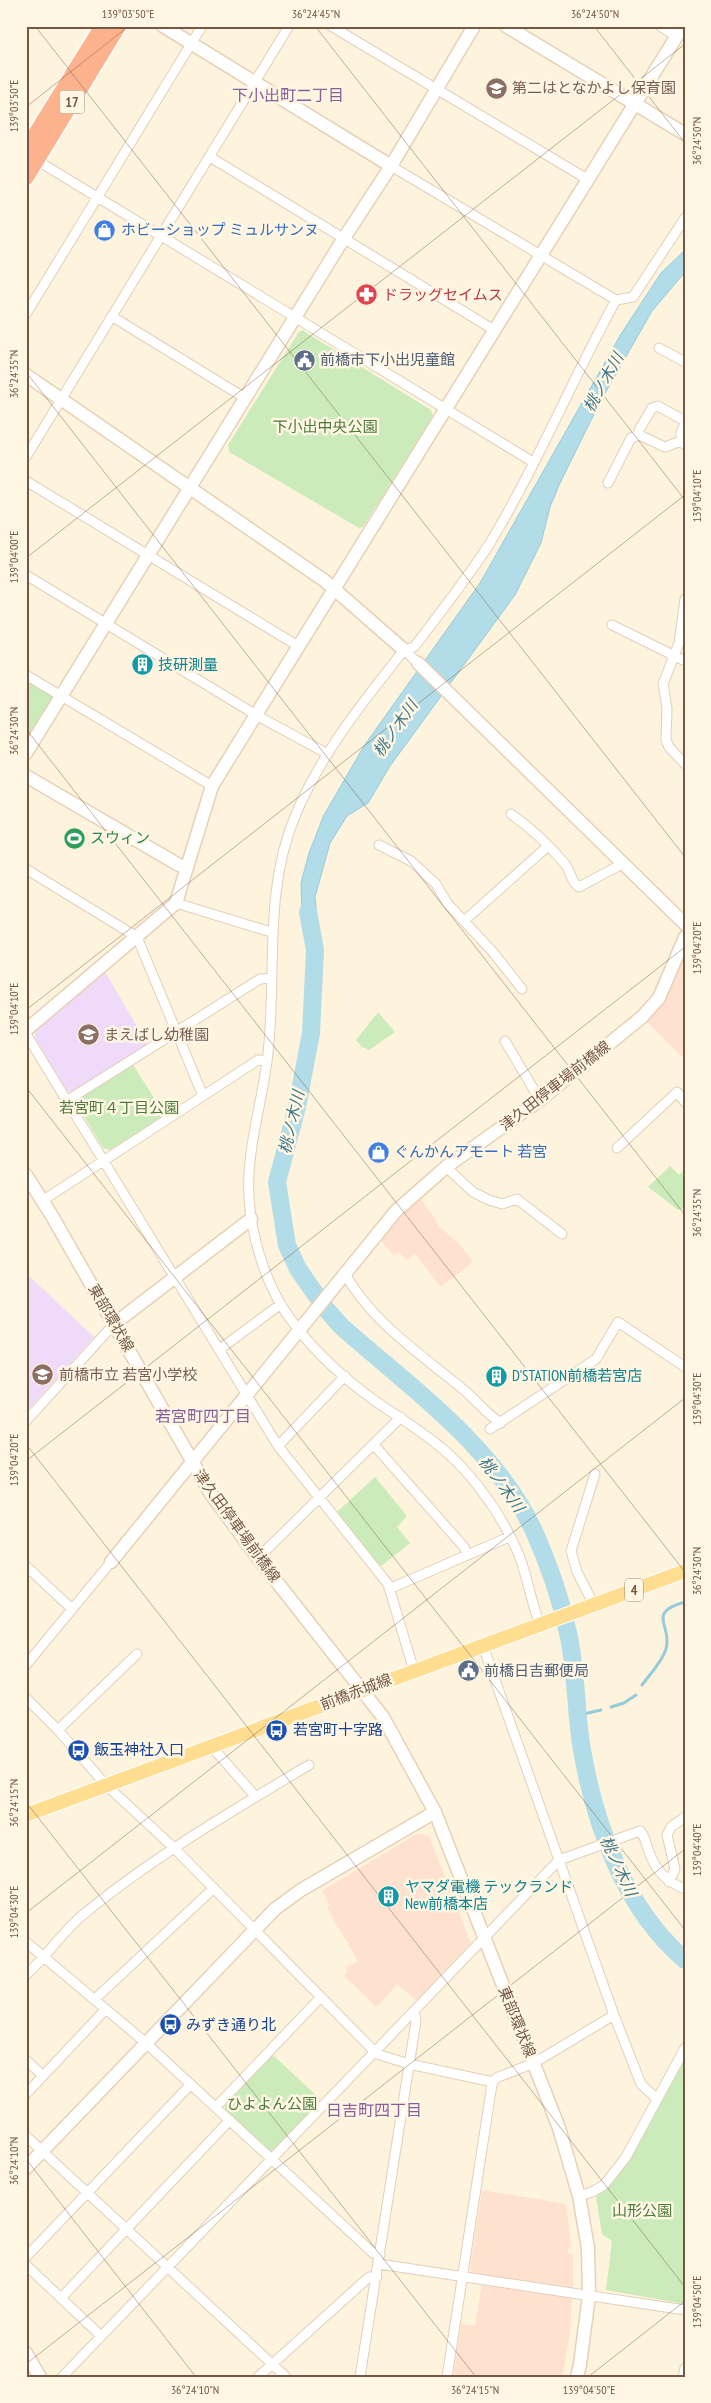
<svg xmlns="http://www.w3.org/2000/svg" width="711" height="2403" font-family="'PT Sans Narrow','Noto Sans JP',sans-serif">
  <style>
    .commercial { fill: #ffe1cf }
    .education { fill: #f0daf9 }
    .green { fill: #cbebbb }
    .water { fill: #b1dce8; stroke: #96cbda }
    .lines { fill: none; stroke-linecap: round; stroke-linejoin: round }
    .stream { stroke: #96cbda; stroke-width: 3 }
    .river { stroke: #b1dce8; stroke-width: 18 }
    .street-casing { stroke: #e2cfb9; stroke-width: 11 }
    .secondary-casing { stroke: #e7d0b6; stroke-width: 15 }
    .primary-casing { stroke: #fff; stroke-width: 16 }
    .highway-casing { stroke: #fff; stroke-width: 19 }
    .street { stroke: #fff; stroke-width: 9 }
    .secondary { stroke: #fff; stroke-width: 12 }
    .primary { stroke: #ffde92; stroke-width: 14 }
    .highway { stroke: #fdb28e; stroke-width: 16 }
    .ticks { fill: none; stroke: #745844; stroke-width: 1; stroke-opacity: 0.45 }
    .labels { text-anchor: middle; stroke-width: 5; stroke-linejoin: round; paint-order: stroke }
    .shield { fill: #fff6e4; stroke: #9e8774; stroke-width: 1 }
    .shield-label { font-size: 14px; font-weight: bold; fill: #745844 }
    .education-label { font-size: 15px; fill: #785e54; stroke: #fff6e4; text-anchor: start }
    .shop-label { font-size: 15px; fill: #366cbe; stroke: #fff6e4; text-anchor: start }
    .health-label { font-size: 15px; fill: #be3a42; stroke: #fff6e4; text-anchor: start }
    .service-label { font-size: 15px; fill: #4e5e75; stroke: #fff6e4; text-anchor: start }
    .park-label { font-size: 15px; fill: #4b7b3b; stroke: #fff6e4 }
    .culture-label { font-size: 15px; fill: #0d838f; stroke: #fff6e4; text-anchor: start }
    .leisure-label { font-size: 15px; fill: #27864d; stroke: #fff6e4; text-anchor: start }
    .street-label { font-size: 15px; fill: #745844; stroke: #fff6e4 }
    .transit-label { font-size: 15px; fill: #164399; stroke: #fff6e4; text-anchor: start }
    .neighbourhood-label { font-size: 16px; fill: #895f98; stroke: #fff6e4 }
    .water-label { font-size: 16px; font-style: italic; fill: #3c788a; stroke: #fff6e4 }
    .neatline { fill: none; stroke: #745844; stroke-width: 2 }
    .ticks-label { font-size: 12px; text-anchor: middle; fill: #745844 }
  </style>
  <rect width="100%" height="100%" fill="#fef3dc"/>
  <!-- commercial -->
  <path class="commercial" d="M685 952V1060L646 1021Z
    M419 1196 440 1227 461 1246 473 1262 441 1287 415 1254 406 1260 400 1252 394 1256 379 1238Z
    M418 1833 429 1836 471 1943 417 2001 397 1984 377 2007 344 1976 347 1971 345 1968 358 1961 327 1908 330 1905 322 1891Z
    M482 2190 566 2204 571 2245 567 2251 573 2255V2289L473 2273 470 2269Z
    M482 2284 572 2298 570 2333 562 2377H453L461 2324 475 2326Z"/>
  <!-- education -->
  <path class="education" d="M105 972 148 1045 72 1092 67 1091 35 1038V1031Z
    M26 1273 94 1337 26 1412Z"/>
  <!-- green -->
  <path class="green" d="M302 330 431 410 433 416 363 527 359 528 229 452 228 445 298 333Z
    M26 679 51 694 53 699 26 741Z
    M378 1012 395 1032 369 1050 362 1047 356 1040Z
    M128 1065 134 1066 162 1111V1117L110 1150 103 1148 76 1103 77 1097Z
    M670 1166 679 1175 685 1169V1208L678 1210 648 1187Z
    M375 1477 407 1516 397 1527 410 1543 380 1567 337 1512Z
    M274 2056 319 2098 320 2103 274 2150 270 2151 225 2109V2105L270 2057Z
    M685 2058V2304L606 2290 612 2241 602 2234 596 2197C636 2158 658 2106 685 2058Z"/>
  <!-- water -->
  <path class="water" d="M685 250V272L652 311 600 402 560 483 550 507 541 543 515 595 390 766 368 803 347 816 330 843 315 897 320 951 302 916 301 883 309 853 324 815 364 746 480 583 621 334 661 273Z"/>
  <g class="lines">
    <!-- stream -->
    <path class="stream" d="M642 1685C650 1674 662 1662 666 1649 673 1625 645 1613 685 1602
      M611 1707 624 1703 636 1695
      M579 1715 601 1710"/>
    <!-- river -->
    <path class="river" d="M308 912 315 950 311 1033 297 1107 277 1182 287 1245 298 1269 326 1309 342 1327C410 1387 493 1445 533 1529 547 1560 561 1600 568 1633 577 1671 575 1711 582 1750 595 1825 625 1909 685 1960"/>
    <defs>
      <path id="street" d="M331 26 587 179
        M660 26 677 37
        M210 157 494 330
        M33 158 533 462
        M391 166 616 300
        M26 314 202 26
        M113 317 245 398
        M659 348 685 362
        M639 435V430L652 408 658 406 685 421
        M684 444 681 441V432L685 424
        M26 457 289 26
        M26 481 298 646
        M608 483 631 438 639 435 665 447 681 441
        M26 575 256 715 326 753
        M685 599 679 643 663 684 667 708 666 740 669 747 685 764
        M612 625 685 661
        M404 650 418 663
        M26 675 212 786
        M511 814C531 828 550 846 565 864 571 872 571 882 579 887L622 864
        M379 845 411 861 436 884 447 903 492 951 522 989
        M26 869 137 937 203 1096
        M176 903 271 932
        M464 921 548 846
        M26 1034 278 1446 388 1584 414 1671
        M505 1041 540 1100
        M68 1100 260 979 271 978
        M617 1148 677 1092 685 1102
        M446 1167 473 1192 489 1200 502 1204 517 1199 562 1234
        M42 1201 258 1060 267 1061
        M344 1272C372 1323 421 1354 464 1390 477 1401 487 1415 501 1423
        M220 1349 281 1304
        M26 1421 114 1324
        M490 1429 596 1359 618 1322 685 1367
        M374 1445 464 1547 468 1555
        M278 1446 345 1376
        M258 1558 401 1417
        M26 1566 72 1609
        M389 1589 509 1537
        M594 1605 577 1572 571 1551 595 1474
        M540 1625C531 1603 528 1578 519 1555 507 1527 488 1497 468 1474 441 1442 405 1422 371 1398 337 1373 303 1340 281 1305 263 1274 251 1233 249 1198 246 1149 263 1101 268 1053 277 973 263 890 296 814 322 752 363 702 404 650L414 647C440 613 467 579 490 543 537 465 572 380 616 300L633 297 685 218
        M483 1646 614 2015 641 2084 657 2099
        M26 1665 111 1562
        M26 1698 58 1730 105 1784 174 1848 377 2054 409 2064 493 2082
        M58 1730 137 1654
        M212 1747 256 1797
        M669 1882 675 1869 667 1835 671 1827 685 1817
        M26 1942 146 2043 373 2253 380 2255
        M26 1975C47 1956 63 1931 84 1914 153 1857 232 1811 309 1765
        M95 1999 214 1888
        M26 2060 43 2076
        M26 2094 106 2009
        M216 2107 321 1997
        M26 2136 286 2377
        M579 2196 592 2192 604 2185 626 2157 685 2048
        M26 2257 191 2084
        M379 2264 685 2310
        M26 2265 101 2336
        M61 2298 230 2120
        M62 2377 559 1860 640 1831C645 1836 646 1843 648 1849 655 1870 665 1881 685 1889
        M258 2377 369 2277H377
        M360 2377 416 2021 414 2011
        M447 2377 492 2084 496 2078 534 2063 614 2015
        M683 2377 685 2368"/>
      <path id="secondary" d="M163 26 391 166
        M506 26 685 134
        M26 375 325 581 404 650
        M418 663 685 924
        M26 753 344 238 391 166 474 26
        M26 776 179 865 187 868
        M26 1030 176 903 212 786 683 26
        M26 1175 52 1216 211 1494 258 1558 383 1717 435 1812 559 2128 579 2196 588 2248 589 2296 580 2364 577 2377
        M114 1324 251 1219
        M111 1562 396 1211 446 1167 540 1100 642 1017 659 998 685 937
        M26 2168 275 1909 301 1890 435 1812
        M26 2353 40 2377"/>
      <path id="primary" d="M26 1815 685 1571"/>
      <path id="highway" d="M26 150 103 26
        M26 177 118 26"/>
    </defs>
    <!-- street casing -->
    <use href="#street" class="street-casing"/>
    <!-- secondary casing -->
    <use href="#secondary" class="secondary-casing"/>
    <!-- primary casing -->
    <use href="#primary" class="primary-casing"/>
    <!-- highway casing -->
    <use href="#highway" class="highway-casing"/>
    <!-- street -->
    <use href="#street" class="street"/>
    <!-- secondary -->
    <use href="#secondary" class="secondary"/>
    <!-- primary -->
    <use href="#primary" class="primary"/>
    <!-- highway -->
    <use href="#highway" class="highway"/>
  </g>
  <!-- ticks -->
  <path class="ticks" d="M35 26 685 857M315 26 685 500M594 26 685 143M26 107 129 26M26 372 685 1215M26 558 685 44M26 729 685 1572M26 1010 685 495M26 1087 685 1930M26 1444 685 2287M26 1461 685 947M26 1802 476 2377M26 1913 685 1398M26 2159 196 2377M26 2364 685 1849M588 2377 685 2301"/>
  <!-- icons -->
  <defs>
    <symbol id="school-disc" viewBox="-11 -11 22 22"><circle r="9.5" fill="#8d6e63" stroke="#fff6e4"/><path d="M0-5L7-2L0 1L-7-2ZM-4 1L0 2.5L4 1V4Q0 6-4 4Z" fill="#fff"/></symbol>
    <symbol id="shop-disc" viewBox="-11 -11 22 22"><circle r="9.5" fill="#3f7fe0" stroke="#fff6e4"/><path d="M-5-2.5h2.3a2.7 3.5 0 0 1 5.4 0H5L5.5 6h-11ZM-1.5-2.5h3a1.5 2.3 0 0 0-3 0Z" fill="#fff"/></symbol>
    <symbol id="pharmacy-disc" viewBox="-11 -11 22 22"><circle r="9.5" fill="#e0444e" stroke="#fff6e4"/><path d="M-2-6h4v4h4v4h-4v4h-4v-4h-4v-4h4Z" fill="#fff"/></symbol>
    <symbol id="civic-disc" viewBox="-11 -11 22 22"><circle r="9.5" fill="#5c6f8a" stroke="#fff6e4"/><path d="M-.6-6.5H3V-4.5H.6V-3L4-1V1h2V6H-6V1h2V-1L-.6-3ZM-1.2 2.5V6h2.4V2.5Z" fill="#fff"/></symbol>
    <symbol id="building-disc" viewBox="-11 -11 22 22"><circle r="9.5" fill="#0f9aa8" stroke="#fff6e4"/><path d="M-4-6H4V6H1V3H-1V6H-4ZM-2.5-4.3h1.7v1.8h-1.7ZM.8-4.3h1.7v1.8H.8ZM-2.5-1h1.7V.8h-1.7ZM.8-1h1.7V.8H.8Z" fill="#fff"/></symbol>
    <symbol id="stadium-disc" viewBox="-11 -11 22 22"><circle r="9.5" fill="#2e9e5b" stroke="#fff6e4"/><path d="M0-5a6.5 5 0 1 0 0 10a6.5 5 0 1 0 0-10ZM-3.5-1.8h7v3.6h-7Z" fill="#fff"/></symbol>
    <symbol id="bus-disc" viewBox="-11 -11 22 22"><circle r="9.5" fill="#1a4fb4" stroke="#fff6e4"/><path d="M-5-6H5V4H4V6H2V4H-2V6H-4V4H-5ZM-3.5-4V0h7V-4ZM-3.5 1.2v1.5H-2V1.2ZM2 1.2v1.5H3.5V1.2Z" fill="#fff"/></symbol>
  </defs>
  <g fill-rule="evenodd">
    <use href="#school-disc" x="484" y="76" width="25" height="25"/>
    <use href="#shop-disc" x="92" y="218" width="25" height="25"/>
    <use href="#pharmacy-disc" x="354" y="282" width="25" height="25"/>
    <use href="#civic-disc" x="292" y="348" width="25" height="25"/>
    <use href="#building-disc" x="130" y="652" width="25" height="25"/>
    <use href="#stadium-disc" x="62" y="826" width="25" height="25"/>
    <use href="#school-disc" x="76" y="1022" width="25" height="25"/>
    <use href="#shop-disc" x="366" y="1140" width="25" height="25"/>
    <use href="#school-disc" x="30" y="1362" width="25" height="25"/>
    <use href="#building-disc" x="484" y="1364" width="25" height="25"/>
    <use href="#civic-disc" x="456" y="1658" width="25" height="25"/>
    <use href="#bus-disc" x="264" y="1718" width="25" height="25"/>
    <use href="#bus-disc" x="66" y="1738" width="25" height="25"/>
    <use href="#building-disc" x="376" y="1884" width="25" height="25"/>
    <use href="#bus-disc" x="158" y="2012" width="25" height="25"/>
  </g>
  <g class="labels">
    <!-- shield labels -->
    <g class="shield">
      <rect x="59.5" y="90.5" width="25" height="23" rx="4"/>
      <rect x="625" y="1578.5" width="18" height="23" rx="4"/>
    </g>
    <g class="shield-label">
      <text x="72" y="107">17</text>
      <text x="634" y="1595">4</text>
    </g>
    <!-- education labels -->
    <g class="education-label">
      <text x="512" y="93">第二はとなかよし保育園</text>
      <text x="104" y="1040">まえばし幼稚園</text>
      <text x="59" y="1380">前橋市立 若宮小学校</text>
    </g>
    <!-- shop labels -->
    <g class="shop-label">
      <text x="121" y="235">ホビーショップ ミュルサンヌ</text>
      <text x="394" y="1157">ぐんかんアモート 若宮</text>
    </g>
    <!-- health labels -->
    <g class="health-label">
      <text x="383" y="300">ドラッグセイムス</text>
    </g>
    <!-- service labels -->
    <g class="service-label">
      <text x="320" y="365">前橋市下小出児童館</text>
      <text x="484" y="1676">前橋日吉郵便局</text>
    </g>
    <!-- park labels -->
    <g class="park-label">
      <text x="325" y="432">下小出中央公園</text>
      <text x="119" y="1113">若宮町４丁目公園</text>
      <text x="272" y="2109">ひよよん公園</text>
      <text x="642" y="2216">山形公園</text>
    </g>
    <!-- culture labels -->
    <g class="culture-label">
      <text x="158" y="670">技研測量</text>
      <text x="512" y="1381">D'STATION前橋若宮店</text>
      <text x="405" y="1892">ヤマダ電機 テックランド<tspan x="405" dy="17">New前橋本店</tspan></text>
    </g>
    <!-- leisure labels -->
    <g class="leisure-label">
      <text x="90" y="843">スウィン</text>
    </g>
    <!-- street labels -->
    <g class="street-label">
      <text transform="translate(555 1086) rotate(-38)" y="5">津久田停車場前橋線</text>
      <text transform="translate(111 1318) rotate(60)" y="5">東部環状線</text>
      <text transform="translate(237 1526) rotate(54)" y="5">津久田停車場前橋線</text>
      <text transform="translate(356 1692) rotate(-21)" y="5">前橋赤城線</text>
      <text transform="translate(517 2022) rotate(68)" y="5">東部環状線</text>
    </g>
    <!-- transit labels -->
    <g class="transit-label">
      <text x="293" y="1735">若宮町十字路</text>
      <text x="94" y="1755">飯玉神社入口</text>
      <text x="186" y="2030">みずき通り北</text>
    </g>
    <!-- neighbourhood labels -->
    <g class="neighbourhood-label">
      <text x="288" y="101">下小出町二丁目</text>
      <text x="203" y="1422">若宮町四丁目</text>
      <text x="374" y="2116">日吉町四丁目</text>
    </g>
    <!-- water labels -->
    <g class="water-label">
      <text transform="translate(603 382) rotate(-61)" y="6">桃ノ木川</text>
      <text transform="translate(395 728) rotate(-55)" y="6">桃ノ木川</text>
      <text transform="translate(291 1122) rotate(-77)" y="6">桃ノ木川</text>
      <text transform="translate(502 1484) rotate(54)" y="6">桃ノ木川</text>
      <text transform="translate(619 1866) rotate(65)" y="6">桃ノ木川</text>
    </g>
  </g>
  <!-- border -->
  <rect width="711" height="2403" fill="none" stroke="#fff6e4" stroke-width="55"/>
  <rect x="28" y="28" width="656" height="2348" class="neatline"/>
  <g class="ticks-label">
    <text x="128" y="18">139°03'50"E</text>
    <text x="316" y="18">36°24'45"N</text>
    <text x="595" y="18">36°24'50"N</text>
    <text transform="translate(14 106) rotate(-90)" y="4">139°03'50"E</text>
    <text transform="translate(697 141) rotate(-90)" y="4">36°24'50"N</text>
    <text transform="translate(14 374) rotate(-90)" y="4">36°24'35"N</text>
    <text transform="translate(697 496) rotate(-90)" y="4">139°04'10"E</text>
    <text transform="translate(14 557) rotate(-90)" y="4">139°04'00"E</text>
    <text transform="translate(14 731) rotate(-90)" y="4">36°24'30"N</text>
    <text transform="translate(697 948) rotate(-90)" y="4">139°04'20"E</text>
    <text transform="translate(14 1009) rotate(-90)" y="4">139°04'10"E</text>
    <text transform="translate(697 1213) rotate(-90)" y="4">36°24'35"N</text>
    <text transform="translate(697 1399) rotate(-90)" y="4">139°04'30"E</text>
    <text transform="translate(14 1460) rotate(-90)" y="4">139°04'20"E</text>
    <text transform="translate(697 1571) rotate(-90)" y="4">36°24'30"N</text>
    <text transform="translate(14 1803) rotate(-90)" y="4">36°24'15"N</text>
    <text transform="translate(697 1850) rotate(-90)" y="4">139°04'40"E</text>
    <text transform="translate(14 1912) rotate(-90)" y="4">139°04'30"E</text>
    <text transform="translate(14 2161) rotate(-90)" y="4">36°24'10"N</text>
    <text transform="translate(697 2302) rotate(-90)" y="4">139°04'50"E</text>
    <text x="195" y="2394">36°24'10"N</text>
    <text x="475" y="2394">36°24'15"N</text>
    <text x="589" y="2394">139°04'50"E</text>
  </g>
</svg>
